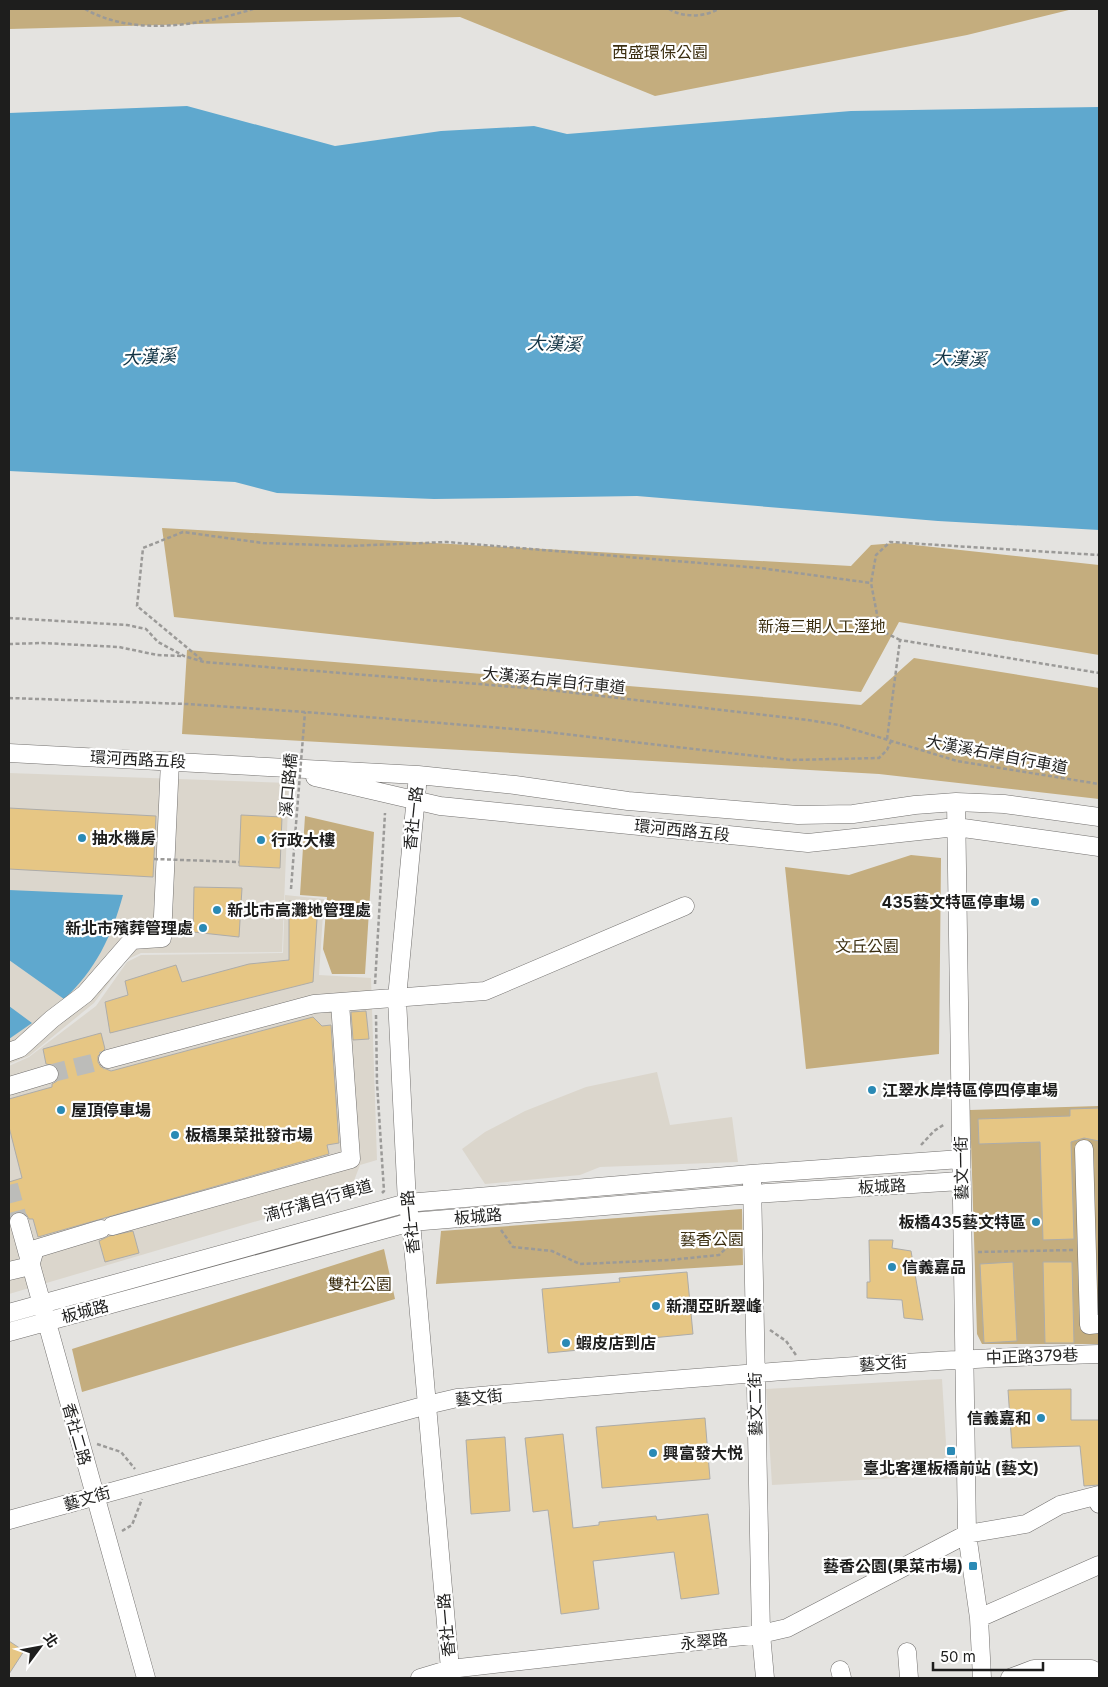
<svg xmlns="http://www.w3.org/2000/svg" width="1108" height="1687" font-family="Inter,'Noto Sans TC',sans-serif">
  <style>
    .built { fill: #dbd6cc }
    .green { fill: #c4ad7e }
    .water { fill: #5fa8ce }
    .building { fill: #e6c684; stroke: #adaca9 }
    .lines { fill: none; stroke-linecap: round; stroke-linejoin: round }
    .minor-tunnel { stroke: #bcbcb9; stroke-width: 18; stroke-dasharray: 18 9; stroke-linecap: butt }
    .minor-casing { stroke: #73716f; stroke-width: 19 }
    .path { stroke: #9b9a98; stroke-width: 2.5; stroke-dasharray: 4 2.5; stroke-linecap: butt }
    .minor { stroke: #fff; stroke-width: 18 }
    .path-bridge { stroke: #9b9a98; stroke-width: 2.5; stroke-dasharray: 4 2.5; stroke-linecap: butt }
    .poi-dot { fill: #2a8ab5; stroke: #fff; stroke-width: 2 }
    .labels { text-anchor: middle; stroke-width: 4.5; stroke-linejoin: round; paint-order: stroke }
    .park-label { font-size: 16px; fill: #3b2e10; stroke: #fff }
    .street-label { font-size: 16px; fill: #1e1e1d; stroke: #fff }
    .poi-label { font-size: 16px; font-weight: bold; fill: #1e1e1d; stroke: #fff; text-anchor: start }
    .water-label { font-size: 18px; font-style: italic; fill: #134; stroke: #fff }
  </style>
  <rect width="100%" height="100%" fill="#e4e3e0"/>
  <!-- built -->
  <path class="built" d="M9 773 289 783 282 952 141 953 126 960 94 1003 29 1056 9 1064Z
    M285 895 324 899 319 975 371 978 377 1160 360 1165 349 1194 9 1294V1066L29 1057 96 1006 127 962 141 955 283 953Z
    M657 1072 670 1125 732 1117 738 1162 600 1167 580 1175 485 1184 462 1149 485 1132 525 1111 586 1087Z
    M942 1379 948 1475 772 1485 766 1389Z"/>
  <!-- green -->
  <path class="green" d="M9 9H1073L967 35 655 96 460 17 9 29Z
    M162 528 851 566 871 545 896 543 1099 565V655L899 622 861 692 174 617Z
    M187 650 861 705 914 658 1099 688V799L879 774 182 734Z
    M305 816 374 832 365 974H332L323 949 327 897 300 895Z
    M911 855 941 858 939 1054 806 1069 785 867 849 875Z
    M1099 1106V1344H982L977 1334 970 1110Z
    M742 1209 743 1265 436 1284 441 1231Z
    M384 1249 395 1299 82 1392 72 1349Z"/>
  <!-- water -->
  <path class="water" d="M187 106 335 146 441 131 534 126 567 134 851 111 1099 107V530L938 521 637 496 434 499 277 493 235 482 9 471V113Z
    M9 890 123 895C112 936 95 971 64 999L9 960Z
    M9 1006 32 1023 9 1039Z"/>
  <!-- building -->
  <path class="building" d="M9 808 156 816 153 877 9 869Z
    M241 815 282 817 280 868 239 866Z
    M194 887 242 888 239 937 193 932Z
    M289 901 318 903 313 982 110 1033 105 1002 128 995 125 981 176 965 182 982 249 964 289 960Z
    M366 1011 369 1039 353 1040 351 1012Z
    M313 1017 322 1026 331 1025 339 1143 327 1145 329 1154 38 1237 33 1219H29L26 1214 16 1212 9 1219V1182L22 1178 9 1127V1099L52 1087V1084L57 1081 59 1070 56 1066 46 1064 43 1049 101 1033 105 1049 98 1056V1062L101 1067 111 1071Z
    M1099 1108V1141L1084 1138 1071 1142 1074 1239 1043 1240 1040 1142 979 1144 978 1119 1070 1116V1109Z
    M133 1231 139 1253 105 1262 99 1241 109 1236Z
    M869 1240H893L892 1248 911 1251 923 1320 904 1318 902 1300 867 1298V1282H870Z
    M1013 1262 1017 1341 984 1343 980 1264Z
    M1043 1262H1072L1074 1343H1045Z
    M687 1272 693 1334 610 1342V1347L548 1353 542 1289 620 1282 619 1278Z
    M1071 1389V1420H1099V1485L1084 1486 1080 1446 1012 1448 1008 1390Z
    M705 1418 710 1479 602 1488 596 1427Z
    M563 1434 573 1528 599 1525V1522L656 1516 657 1520 708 1514 719 1594 681 1599 674 1552 593 1561 599 1609 561 1614 548 1510 533 1512 525 1438Z
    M505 1437 510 1511 471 1514 466 1440Z
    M9 1641 24 1651 9 1674Z"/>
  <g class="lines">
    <!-- minor-tunnel -->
    <path class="minor-tunnel" d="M49 1074 108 1059
      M9 1185 19 1222"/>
    <defs>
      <path id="minor" d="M9 753 418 775 515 785 628 801 798 815 853 814 915 805 956 802 1004 804 1099 817
        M418 775 397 998 407 1203 411 1222 450 1669
        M315 777 440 806 808 843 956 827 1099 847
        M956 802 967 1534 979 1618 982 1678
        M9 1052 20 1048 52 1019 85 994 132 940 162 938 170 761
        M108 1059 314 1004 485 991 685 906
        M9 1086 49 1074
        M1084 1149 1089 1325 1099 1324
        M752 1182 761 1634 765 1678
        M19 1222 146 1678
        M112 1226 351 1159 340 1003
        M9 1271 30 1266 35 1249 101 1229
        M9 1313 407 1203 751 1174 961 1159
        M9 1332 411 1222 752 1194 961 1181
        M9 1520 427 1405 457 1398C671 1380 885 1360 1099 1354
        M979 1618 1099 1565
        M907 1652 909 1678
        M840 1670 842 1678
        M420 1678 450 1669 761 1634 787 1628 967 1534 1026 1524 1060 1505 1099 1495V1504
        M1010 1678 1034 1669H1091L1099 1673"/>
    </defs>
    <!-- minor casing -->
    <use href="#minor" class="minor-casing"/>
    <!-- path -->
    <path class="path" d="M85 9C134 37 202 25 253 9
      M669 9C683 18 705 17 718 9
      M9 618 127 625 146 629 158 642 184 656 204 662 540 689 808 720 839 725 957 761 1099 784
      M900 640 880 630 871 583 876 555 890 542 1099 555
      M9 644 43 643 119 647 157 655 183 656
      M202 660 137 606 143 548 183 532 263 543 349 546 447 542 760 568 871 583
      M9 698 187 704 305 712 538 731 790 760 879 758 887 750 891 741
      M887 739 900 640 1099 673
      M291 889 296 824
      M375 984 385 813
      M376 1015 377 1083 384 1191 382 1193
      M921 1145 934 1131 945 1124
      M501 1230 513 1247 552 1251 580 1264 670 1260 719 1255 737 1238
      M978 1252 1073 1250
      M770 1330 786 1341 796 1355
      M97 1444 121 1452 135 1469
      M122 1531 132 1525 142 1499"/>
    <!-- minor -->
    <use href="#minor" class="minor"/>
    <!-- path-bridge -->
    <path class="path-bridge" d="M296 824 305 712
      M154 859 239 862"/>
  </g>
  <!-- markers -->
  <g class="poi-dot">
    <circle cx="82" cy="838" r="5"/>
    <circle cx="261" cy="840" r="5"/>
    <circle cx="1035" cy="902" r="5"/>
    <circle cx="217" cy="910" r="5"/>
    <circle cx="203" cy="928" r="5"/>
    <circle cx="872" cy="1090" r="5"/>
    <circle cx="61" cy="1110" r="5"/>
    <circle cx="175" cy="1135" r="5"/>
    <circle cx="1036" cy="1222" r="5"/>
    <circle cx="892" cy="1267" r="5"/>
    <circle cx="656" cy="1306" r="5"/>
    <circle cx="566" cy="1343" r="5"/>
    <circle cx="1041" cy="1418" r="5"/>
    <rect x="946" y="1446" width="10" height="10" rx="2.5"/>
    <circle cx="653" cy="1453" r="5"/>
    <rect x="968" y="1561" width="10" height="10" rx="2.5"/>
  </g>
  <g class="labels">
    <!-- park labels -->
    <g class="park-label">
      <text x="660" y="58">西盛環保公園</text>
      <text x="822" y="632">新海三期人工溼地</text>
      <text x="867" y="952">文丘公園</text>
      <text x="712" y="1245">藝香公園</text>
      <text x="360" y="1290">雙社公園</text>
    </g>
    <!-- street labels -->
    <g class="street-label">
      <text transform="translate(554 680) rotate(6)" y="6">大漢溪右岸自行車道</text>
      <text transform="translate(997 754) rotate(11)" y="6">大漢溪右岸自行車道</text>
      <text transform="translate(138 759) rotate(3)" y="6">環河西路五段</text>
      <text transform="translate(288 785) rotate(-85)" y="6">溪口路橋</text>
      <text transform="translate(413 818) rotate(-84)" y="6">香社一路</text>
      <text transform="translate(682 830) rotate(6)" y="6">環河西路五段</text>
      <text transform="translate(961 1168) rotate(-91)" y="6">藝文一街</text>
      <text transform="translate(882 1186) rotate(-3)" y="6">板城路</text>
      <text transform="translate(318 1200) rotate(-16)" y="6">湳仔溝自行車道</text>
      <text transform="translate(478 1216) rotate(-5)" y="6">板城路</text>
      <text transform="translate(410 1222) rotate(-96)" y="6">香社一路</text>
      <text transform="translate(85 1311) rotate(-15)" y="6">板城路</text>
      <text transform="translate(1032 1356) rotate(-2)" y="6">中正路379巷</text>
      <text transform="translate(883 1363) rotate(-4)" y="6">藝文街</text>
      <text transform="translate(479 1397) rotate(-6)" y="6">藝文街</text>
      <text transform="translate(755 1404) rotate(-91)" y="6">藝文二街</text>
      <text transform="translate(77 1434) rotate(74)" y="6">香社二路</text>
      <text transform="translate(87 1498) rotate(-16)" y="6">藝文街</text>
      <text transform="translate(446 1625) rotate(-95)" y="6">香社一路</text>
      <text transform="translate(704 1641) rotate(-6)" y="6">永翠路</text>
    </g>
    <!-- poi labels -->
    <g class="poi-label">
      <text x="92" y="844">抽水機房</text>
      <text x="271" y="846">行政大樓</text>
      <text x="1025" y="908" text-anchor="end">435藝文特區停車場</text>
      <text x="227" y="916">新北市高灘地管理處</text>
      <text x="193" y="934" text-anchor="end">新北市殯葬管理處</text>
      <text x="882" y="1096">江翠水岸特區停四停車場</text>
      <text x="71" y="1116">屋頂停車場</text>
      <text x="185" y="1141">板橋果菜批發市場</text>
      <text x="1026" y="1228" text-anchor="end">板橋435藝文特區</text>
      <text x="902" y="1273">信義嘉品</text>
      <text x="666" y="1312">新潤亞昕翠峰</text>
      <text x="576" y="1349">蝦皮店到店</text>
      <text x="1031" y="1424" text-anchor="end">信義嘉和</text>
      <text x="663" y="1459">興富發大悦</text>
      <text x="951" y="1474" text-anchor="middle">臺北客運板橋前站 (藝文)</text>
      <text x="963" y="1572" text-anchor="end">藝香公園(果菜市場)</text>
    </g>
    <!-- water labels -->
    <g class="water-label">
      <text transform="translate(554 344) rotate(2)" y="6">大漢溪</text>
      <text transform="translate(149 357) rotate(-3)" y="6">大漢溪</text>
      <text transform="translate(959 359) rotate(2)" y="6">大漢溪</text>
    </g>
  </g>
  <!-- border -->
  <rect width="1108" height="1687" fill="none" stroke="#1e1e1d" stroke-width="20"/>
  <!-- north arrow -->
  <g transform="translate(40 1647) rotate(58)" stroke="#ffffff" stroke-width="4" paint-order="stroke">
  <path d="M0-4L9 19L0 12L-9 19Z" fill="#1e1e1d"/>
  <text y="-8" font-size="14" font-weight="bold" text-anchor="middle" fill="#1e1e1d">北</text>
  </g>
  <!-- scale -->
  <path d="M933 1662v8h110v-8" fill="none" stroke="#1e1e1d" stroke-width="2.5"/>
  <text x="940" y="1662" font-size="15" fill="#1e1e1d" stroke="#ffffff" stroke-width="4" paint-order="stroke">50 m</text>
</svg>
